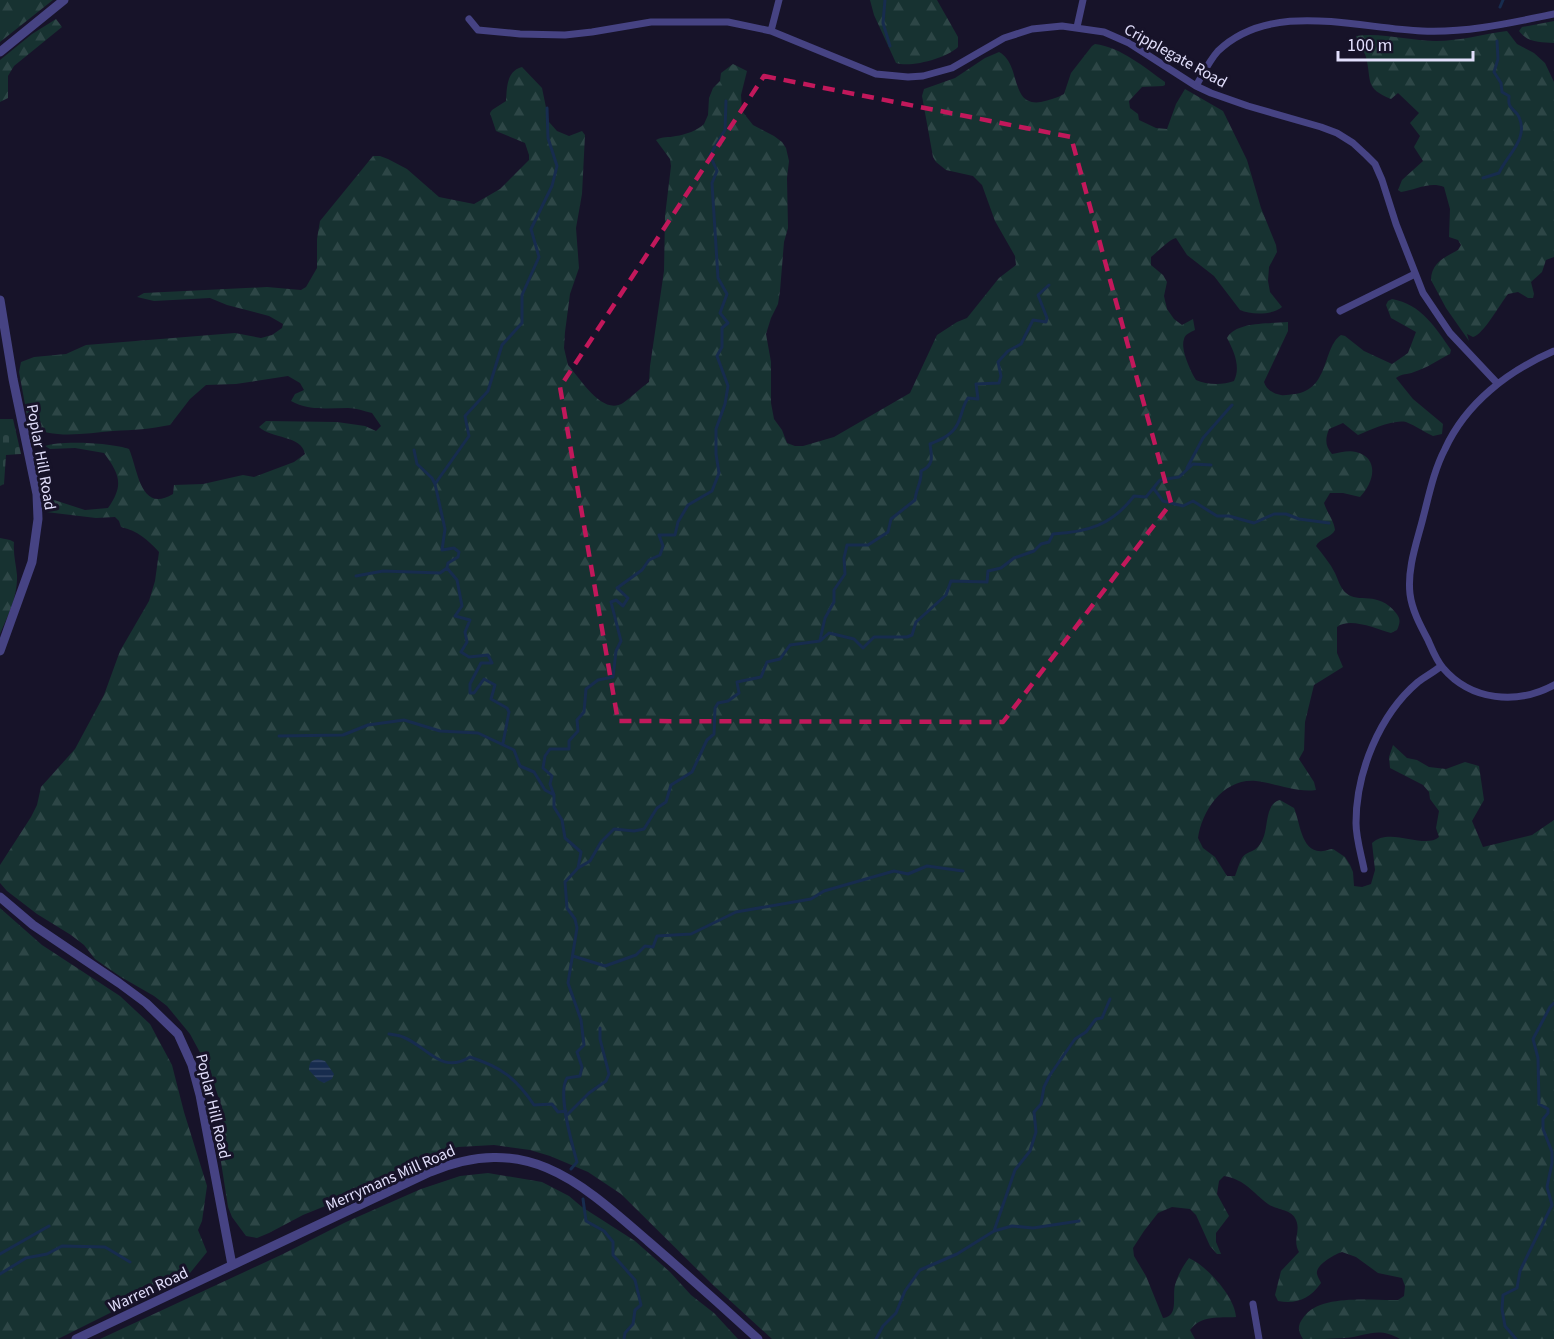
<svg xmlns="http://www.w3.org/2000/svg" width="1554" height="1339" font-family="'Source Sans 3',sans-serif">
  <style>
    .forest { fill: url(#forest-firs) }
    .cemetery { fill: url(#cemetery-stones) }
    .water { fill: url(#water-rules) }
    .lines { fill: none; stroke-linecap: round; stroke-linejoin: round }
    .stream { stroke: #172c4e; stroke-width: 3 }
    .minor { stroke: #464383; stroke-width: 7 }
    .tertiary { stroke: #464383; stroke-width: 9 }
    .marked { fill: none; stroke: #c2185b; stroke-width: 4.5; stroke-dasharray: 12 8; stroke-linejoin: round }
    .labels { text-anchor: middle; stroke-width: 6; stroke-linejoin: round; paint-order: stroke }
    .street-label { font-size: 16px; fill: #e2dffc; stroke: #171329 }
  </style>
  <defs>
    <pattern id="forest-firs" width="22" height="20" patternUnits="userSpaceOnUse" patternTransform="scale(1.5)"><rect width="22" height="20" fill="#173231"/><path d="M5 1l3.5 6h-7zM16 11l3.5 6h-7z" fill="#2d4646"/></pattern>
    <pattern id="cemetery-stones" width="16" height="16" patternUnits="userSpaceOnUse" patternTransform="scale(1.5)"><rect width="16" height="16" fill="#173231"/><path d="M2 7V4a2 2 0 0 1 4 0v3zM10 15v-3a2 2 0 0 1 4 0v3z" fill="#2d4646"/></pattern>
    <pattern id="water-rules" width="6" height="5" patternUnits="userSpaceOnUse" patternTransform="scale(1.5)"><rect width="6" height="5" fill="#172c4e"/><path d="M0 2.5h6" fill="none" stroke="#384a68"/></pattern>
  </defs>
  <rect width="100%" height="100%" fill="#171329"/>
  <!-- forest -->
  <path class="forest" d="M0 0H53L0 42Z
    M870 0H937L958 37V47C947 58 911 68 896 63L874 15Z
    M56 19 62 27 14 66 8 76V98L0 102V60L32 34Z
    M1554 21V43C1541 42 1528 43 1519 31L1522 27Z
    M1507 31 1517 44 1534 53 1545 63 1554 82V257L1546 260 1542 272 1531 282 1534 294 1533 298H1528L1518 292 1508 294C1500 304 1483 335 1473 337L1467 334 1469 341 1446 308 1431 280C1431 263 1445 257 1458 250L1461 245 1458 240 1449 237 1450 209 1444 187C1430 181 1415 190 1401 192L1398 190 1402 180 1423 161 1414 147 1420 136 1410 123 1419 113 1398 93 1391 99C1364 88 1372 81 1366 57 1364 50 1358 44 1356 36 1381 32 1410 41 1436 41 1460 41 1483 34 1507 31Z
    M1095 44C1121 47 1145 68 1165 82V85L1163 86 1142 87 1129 101 1130 108 1138 114 1139 120 1156 128 1167 129 1176 104 1185 89 1223 111 1247 160 1261 208 1276 245 1277 252 1269 267 1268 281 1270 292 1282 307C1273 315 1251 315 1240 310L1214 276 1187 255 1176 238C1168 240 1159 251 1151 257V265L1163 275 1167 282 1164 296 1167 309 1174 319 1182 325 1193 319 1195 330C1191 332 1185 334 1184 339 1180 349 1191 372 1196 380 1207 385 1223 385 1234 381 1241 367 1234 351 1227 338 1236 321 1271 324 1288 322V331L1264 382C1266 389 1273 394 1281 395 1285 396 1290 394 1295 394 1330 389 1322 348 1341 335L1345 336 1364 351 1392 364 1408 353 1416 332 1391 318 1386 305 1388 301 1392 299C1421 304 1436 328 1451 350L1450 354C1438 360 1427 368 1414 372 1407 375 1402 373 1396 378L1413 399 1443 424 1442 434 1433 436C1424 432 1416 426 1406 422 1394 419 1370 430 1358 435L1343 423 1329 429C1325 440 1325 445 1332 454 1339 453 1348 450 1356 452 1380 458 1374 483 1360 497L1343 493H1330L1324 503C1327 513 1334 520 1335 530 1331 538 1320 538 1316 546 1323 555 1330 563 1335 573 1338 579 1340 588 1346 593 1358 604 1378 590 1396 613 1401 619 1400 623 1397 630L1391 633C1376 629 1350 617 1337 627V653L1343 667 1314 685 1305 722 1304 750 1299 759 1314 782 1316 790C1296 793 1275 783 1256 781 1224 778 1202 810 1198 838L1203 848 1215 857 1227 876H1235C1237 871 1239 863 1242 858 1248 849 1257 855 1264 836 1268 824 1266 803 1280 800L1294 808C1300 821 1301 854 1323 851 1326 851 1329 849 1333 849L1345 857 1350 865 1353 872 1354 886 1362 887 1371 884 1375 870 1372 843C1390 826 1424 850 1439 837L1436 828 1439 811 1430 799 1429 792 1423 785 1390 768 1389 757 1393 745 1407 758 1417 760 1429 767 1446 769 1465 762 1479 766 1484 800 1472 821 1483 847 1532 835 1554 820V1339H1400C1378 1326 1367 1336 1345 1338 1332 1339 1317 1339 1303 1339 1298 1331 1297 1326 1303 1318 1320 1293 1372 1301 1398 1300L1404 1296 1405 1286 1402 1278 1378 1273 1356 1257 1342 1252C1335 1254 1315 1265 1317 1274 1318 1278 1320 1280 1321 1283 1309 1300 1296 1304 1278 1301L1275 1295 1281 1271 1299 1252C1292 1239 1301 1232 1296 1220 1292 1209 1276 1210 1268 1204 1252 1192 1246 1180 1224 1176L1219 1181 1217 1194 1229 1216 1216 1233V1242L1221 1254H1217L1210 1246 1196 1215 1190 1209 1172 1207 1158 1213 1144 1231 1133 1248 1134 1256 1146 1276 1163 1318C1179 1316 1172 1297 1175 1285 1178 1275 1183 1266 1189 1258 1207 1266 1235 1297 1236 1317 1219 1318 1201 1315 1190 1330L1195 1339H772L713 1285 621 1194 588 1172 550 1156 530 1150 494 1145 458 1147 438 1153 365 1190 303 1215 269 1233 257 1238 246 1236 232 1217 228 1207 214 1117 226 1121 210 1071 190 1034 167 1006 154 996 121 977 95 959 84 945 71 935 37 914 7 891 0 883V865L31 817 37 805 41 787 75 749 104 695 120 651 149 601 155 581 159 552C147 539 138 531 121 527L119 521 115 517 96 518 46 512 42 508 41 501 48 498 85 510 108 508C124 485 120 475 104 453L75 448 50 449 45 446C61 440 113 443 129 449 138 469 140 514 173 494L174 485 203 484 243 475 254 477 294 462 305 454C302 435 271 439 259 427L266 421 337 422 365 426 376 431 381 426 372 413C364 411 356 408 348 408 328 408 308 411 291 401L295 394 304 390 300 383 288 376 236 384 206 385 190 399 170 425C150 429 134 430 113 431 86 433 55 440 29 426L19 372 21 362 34 357 66 354 86 345 235 333 261 338 272 335 282 328 283 324 269 316 227 305 210 298 154 301 137 297 144 293 267 287 301 290 306 287 317 268V239L320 221 373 156H380L388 159 407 169 439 197 474 204 500 189 529 160V155L525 143 496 131 490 113 492 110 506 101C507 89 506 71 522 67L542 88 549 122 557 131 569 136 582 131 585 135 582 194 576 228 579 268 570 294 565 332 564 348 568 365C580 378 602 416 623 403 632 397 640 388 649 382L650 366 664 271 665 216 671 166 670 159 656 140C663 136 668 138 676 136 685 135 698 130 704 124L708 115 709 98 713 88 720 81 721 73 733 64 747 71 741 95 742 111 753 125 774 136 782 142 786 148 789 161 787 178 788 228 784 242 780 291 778 304 771 318 766 334 771 362V403L774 419 782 430 787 443 795 446H803L834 437 910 393 937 335 957 322 967 318 999 278 1016 265 1015 256 995 221 982 185 973 176 946 170 936 162 933 157 922 96 924 89 955 78 985 58 999 52C1022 64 1009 107 1041 102 1049 100 1057 98 1064 94L1071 73 1092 46Z
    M0 538 10 540 14 542C13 554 16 564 17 575 18 596 8 615 0 634Z
    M0 908 42 945 120 996 150 1024 172 1065 184 1112 207 1186 202 1221 198 1230 207 1252 190 1273 58 1339H0Z
    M488 1173 542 1182 569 1196 582 1207 635 1241 670 1272 691 1295 714 1313 738 1339H100L283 1254 346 1222 421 1189 460 1176Z"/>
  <!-- cemetery -->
  <path class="cemetery" d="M0 419H13L21 454 6 455 4 484 0 486Z"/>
  <!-- water -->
  <path class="water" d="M318 1059 325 1061 334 1074 332 1079 324 1083 318 1080 309 1070C309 1063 311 1060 318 1059Z"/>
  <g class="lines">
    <!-- stream -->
    <path class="stream" d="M885 0 883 23 890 46
      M1500 7 1503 0
      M1483 178 1499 173C1507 155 1529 139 1519 117 1517 112 1512 110 1510 106 1508 103 1509 100 1509 96L1502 92 1501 83 1494 72 1498 59 1497 41
      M1187 468 1203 438 1232 405
      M435 484 469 436 465 416 488 391 502 345 522 323V295L539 257 531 229 552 186 557 166 548 138 547 108
      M1154 489 1163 501 1183 506 1193 501 1217 516H1229L1254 523 1274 514H1286L1299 519 1329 523
      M447 568 457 580 462 606 455 616 470 620 465 632 467 642 461 652 469 657 488 655 492 663H481L470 684V693H474L484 679 495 685 491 699 507 708 509 712 503 743
      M356 576 383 571 440 573 447 568 448 563 458 557 459 552 454 548 442 550 445 529 435 484 432 478 417 464 414 450
      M820 640 825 618 834 602V590L845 574 844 558 847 545H868L888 532 891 519 915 500C916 489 922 482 921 471 934 465 932 457 930 444 940 440 952 435 957 425 962 416 962 407 968 398L978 399 976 384 999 383 1001 376 998 362 1008 351 1021 344 1033 320 1046 322 1047 318 1038 295 1049 285
      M279 736 343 735 368 725 404 720 440 731 478 733 514 750 520 766 534 772 545 790 554 795
      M578 868 590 861 601 842 614 829 634 831 644 829 657 808 666 802 671 785 692 772 707 740 714 734 715 708 718 703 728 701 739 693 737 682 761 677 767 662 780 659 790 645 820 641 829 633 854 639 863 648 874 637H907L912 635 916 622 946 595 951 581 987 582 988 571 1001 568 1014 558 1034 551 1041 544 1049 542 1053 534C1088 532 1112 525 1134 496L1146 497 1160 480 1179 477 1193 464 1211 465
      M573 956 605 966 636 955 645 946 653 947 657 936 691 934 736 912 811 899 824 891 894 871 908 874 927 866 963 871
      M389 1034C394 1035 399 1035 403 1037 428 1047 441 1075 470 1057 501 1067 516 1078 534 1105L552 1104 558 1112 566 1111
      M567 1115 589 1093 606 1081 609 1074 600 1039V1028
      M571 1169 577 1162C572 1144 557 1093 567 1078L580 1076 582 1067 577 1052 584 1045 581 1020 568 983 577 928 575 919 567 908 565 882 578 868 581 852 565 838 562 820 554 807V795L550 784 552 776 543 768 545 756 550 749H569V741L578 731 577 720 584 712 586 689 598 680 613 677 616 651 621 641 611 602 616 600 623 606 628 598 617 588 642 570 649 560 660 555 663 546 659 535H675L678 522 688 505 712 491 719 473 716 454V429L725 404 728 386 717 356 722 347V328L728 323 720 313 727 294 718 278 712 183 717 171 710 155 725 130 726 101
      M583 1199 586 1221 604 1231 613 1242V1255L635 1280 641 1305 635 1310 633 1324 625 1333 624 1339
      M994 1231 1015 1170 1030 1151 1036 1132 1034 1112 1041 1104 1044 1087 1050 1075 1075 1039 1086 1032 1096 1019 1102 1018 1110 999
      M0 1254 49 1226
      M0 1274 26 1258 47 1254 62 1246 105 1247 130 1262
      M876 1339 883 1326 896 1313 905 1291 920 1270 957 1254 994 1231 1012 1226 1033 1228 1079 1221
      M1516 1339 1505 1326 1502 1309 1503 1295 1517 1288 1520 1271 1552 1205 1547 1187 1552 1163V1152L1543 1129V1119L1548 1113V1109L1539 1104 1538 1058 1533 1039 1550 1007 1554 1003"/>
    <!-- minor -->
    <path class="minor" d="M469 19 478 30 520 34 565 35 592 32 651 22H728L771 31 876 74 908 77 923 76 952 68 1004 38 1032 29 1062 26 1104 32 1129 43 1196 86 1211 93 1248 106 1321 127 1337 133 1353 143 1366 155 1375 164 1382 180 1396 224 1423 293 1450 333 1497 383
      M1077 27 1083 0
      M771 31 779 0
      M1196 86C1203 74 1209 61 1218 51 1271 0 1355 28 1422 31 1467 33 1510 23 1554 14
      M1340 311 1415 274
      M1554 351C1508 371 1466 403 1445 449 1434 470 1429 495 1423 518 1417 542 1407 568 1410 594 1412 610 1420 625 1428 640 1432 649 1436 660 1443 668 1471 701 1517 705 1554 685
      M1364 869C1361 854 1356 838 1356 823 1356 773 1379 715 1418 682 1426 676 1434 672 1441 666
      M1253 1304 1259 1339"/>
    <!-- tertiary -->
    <path class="tertiary" d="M0 52 64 0
      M0 300 13 379 37 494 38 519 32 562 0 651
      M0 897 33 925 119 983 146 1003 178 1034 192 1065 200 1095 232 1265
      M76 1339 430 1172C527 1132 579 1181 649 1242 686 1274 722 1306 758 1339"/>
  </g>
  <!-- marked area -->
  <path class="marked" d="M764 76 1071 137 1171 503 1003 722 618 721 560 387Z"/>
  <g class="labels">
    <!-- street labels -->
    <g class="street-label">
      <text transform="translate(1176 55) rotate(29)" y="6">Cripplegate Road</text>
      <text transform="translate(42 457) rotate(80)" y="6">Poplar Hill Road</text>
      <text transform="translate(214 1106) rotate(77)" y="6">Poplar Hill Road</text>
      <text transform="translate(390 1177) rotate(-24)" y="6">Merrymans Mill Road</text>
      <text transform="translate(148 1289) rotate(-25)" y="6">Warren Road</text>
    </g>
  </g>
  <!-- scale -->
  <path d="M1338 51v9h135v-9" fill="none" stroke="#e2dffc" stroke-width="3"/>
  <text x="1347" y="51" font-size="18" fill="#e2dffc" stroke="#171329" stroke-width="4.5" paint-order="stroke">100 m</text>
</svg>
